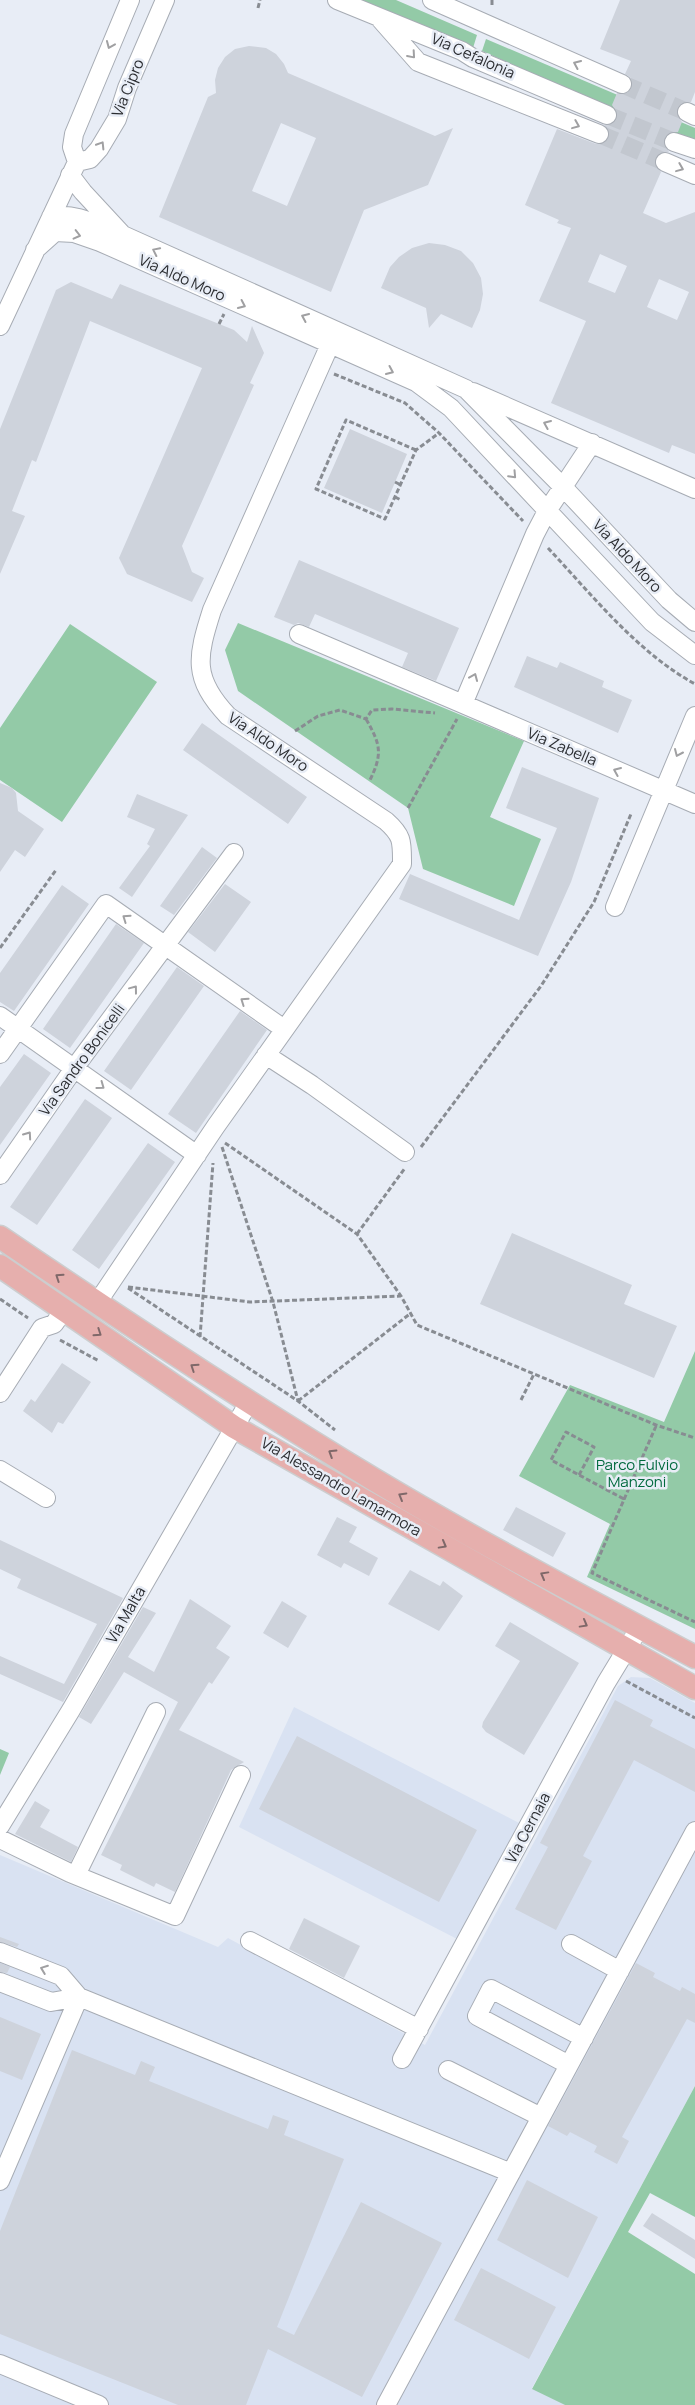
<svg xmlns="http://www.w3.org/2000/svg" width="695" height="2405" font-family="Manrope,sans-serif">
  <style>
    .built { fill: #d9e2f2 }
    .green { fill: #93caa7 }
    .building { fill: #ced3dc; fill-rule: evenodd }
    .lines { fill: none; stroke-linecap: round; stroke-linejoin: round }
    .minor-tunnel { stroke: #c2c7cf; stroke-width: 18; stroke-dasharray: 18 9; stroke-linecap: butt }
    .minor-casing { stroke: #a7acb4; stroke-width: 20 }
    .major-casing { stroke: #cccdce; stroke-width: 25 }
    .path { stroke: #888c92; stroke-width: 3; stroke-dasharray: 5 2.5; stroke-linecap: butt }
    .minor { stroke: #fff; stroke-width: 18 }
    .major { stroke: #e6afad; stroke-width: 22 }
    .oneway { stroke: #a0a0a2 }
    .oneway2 { stroke: #7f6869 }
    .labels { text-anchor: middle; stroke-width: 5; stroke-linejoin: round; paint-order: stroke }
    .street-label { font-size: 15px; fill: #2b2d31; stroke: #e8edf6 }
    .park-label { font-size: 15px; fill: #00693d; stroke: #e8edf6 }
  </style>
  <rect width="100%" height="100%" fill="#e8edf6"/>
  <!-- built -->
  <path class="built" d="M631 1677 650 1678 695 1703V2086L532 2388 565 2405H0V1855L218 1947 228 1938 425 2045 618 1686Z
    M294 1707 523 1825 461 1941 239 1827Z"/>
  <!-- green -->
  <path class="green" d="M355 0H396L477 35 473 48Z
    M486 39 695 128V139L663 131 482 51Z
    M238 623 524 741 490 817 541 839 514 906 423 869 408 808 238 691 225 650Z
    M70 624 157 682 62 822 0 780V728Z
    M695 1351V1629L587 1577 610 1524 519 1476 570 1385 664 1422Z
    M0 1749 9 1753 0 1775Z
    M695 2086V2217L650 2193 628 2232 695 2274V2405H565L532 2389Z"/>
  <!-- building -->
  <path class="building" d="M620 0H695V92L691 102 682 103 677 108 678 117 682 122 678 132H671L664 138V145L669 152H663L656 157 655 164 661 172 643 213 666 223 695 212V454L672 445 669 453 551 403 586 321 539 301 571 228 557 223 559 220 525 205 557 129 596 144 605 143 609 138V132L604 125 613 124 617 119V113L612 105 617 93H628L633 83 630 77 625 74 631 61 600 49ZM600 254 627 266 615 293 588 282ZM659 279 689 292 677 320 647 307Z
    M249 46 266 48 276 54 284 64 288 73 435 136 453 128 428 185 364 210 331 292 159 217 208 97 216 93 215 80 218 68 225 57 235 49ZM281 123 316 138 287 206 252 191Z
    M429 243 445 245 461 251 473 263 481 278 483 294 480 310 472 328 441 314 429 328 426 308 381 288 390 267 399 257 412 248Z
    M71 282 112 299 120 284 234 330 247 342 252 326 264 353 250 383 254 385 182 546 192 572 204 578 192 602 127 574 119 558 202 368 90 321 36 462 32 460 12 511 25 516 0 574V429L56 290Z
    M350 429 407 454 382 513 324 488Z
    M299 560 459 628 436 681 402 667 408 653 315 614 309 627 298 623 294 625 274 617Z
    M527 656 557 668 560 662 604 681 602 687 632 700 618 733 514 687Z
    M202 723 307 797 288 824 183 750Z
    M522 767 599 798 571 882 538 956 399 899 410 874 519 920 557 828 506 808Z
    M0 783 12 788 16 793 18 811 44 829 25 857 15 850 0 872Z
    M137 794 188 815 132 897 119 888 150 846 147 844 155 829 127 817Z
    M202 847 217 858 174 915 160 906Z
    M225 884 251 902 215 952 188 932Z
    M62 885 89 904 14 1011 0 1002V973Z
    M116 924 144 943 70 1048 43 1029Z
    M177 967 204 986 131 1090 104 1071Z
    M240 1011 267 1030 196 1133 168 1114Z
    M24 1054 51 1073 0 1145V1087Z
    M85 1099 112 1118 37 1225 10 1207Z
    M148 1143 175 1162 99 1269 72 1250Z
    M512 1233 632 1285 624 1304 677 1326 654 1378 480 1304Z
    M62 1363 91 1382 63 1424 58 1422 52 1433 23 1411 31 1399 35 1402Z
    M516 1507 566 1533 553 1557 503 1530Z
    M337 1517 357 1527 349 1542 378 1558 369 1576 344 1563 341 1568 317 1555Z
    M0 1540 123 1598 63 1702 0 1674V1656L64 1684 97 1624 17 1588 21 1579 0 1569Z
    M410 1570 440 1586 443 1581 463 1596 439 1631 388 1604Z
    M190 1599 231 1626 216 1648 230 1657 212 1684 209 1682 179 1730 244 1762 231 1770 175 1892 156 1883 154 1887 120 1870 122 1865 101 1855 178 1702 124 1672 91 1724 79 1717 143 1607 156 1613 128 1657 154 1672Z
    M282 1601 307 1616 288 1648 263 1633Z
    M510 1622 579 1663 524 1755 486 1732 482 1727 483 1722 520 1661 495 1646Z
    M615 1700 653 1720 650 1726 695 1749V1792L634 1760 583 1856 592 1861 556 1930 515 1909 548 1847 540 1843Z
    M297 1736 477 1830 439 1902 259 1809Z
    M35 1801 50 1810 40 1827 78 1847 71 1862 15 1834Z
    M304 1918 360 1946 344 1978 289 1949Z
    M0 1937 19 1944 17 1947 0 1942Z
    M0 1963 10 1967 7 1973 0 1972Z
    M636 1963 655 1973 653 1977 680 1991 682 1987 695 1994V2023L687 2019 622 2137 629 2141 617 2164 594 2152 597 2146 570 2132 567 2136 548 2126Z
    M0 2017 41 2034 22 2080 0 2071Z
    M72 2050 135 2075 141 2061 155 2067 149 2081 268 2129 273 2115 289 2121 284 2135 344 2159 277 2327 294 2335 361 2202 442 2243 362 2397 268 2349 246 2405H178L0 2334V2231Z
    M527 2180 598 2217 568 2278 497 2240Z
    M652 2213 695 2240V2259L643 2226Z
    M481 2268 556 2307 529 2359 454 2320Z"/>
  <g class="lines">
    <!-- minor-tunnel -->
    <path class="minor-tunnel" d="M622 84 687 112
      M607 115 674 142
      M599 134 665 162"/>
    <defs>
      <path id="minor" d="M337 0 462 51 473 58 607 115
        M432 0 622 84
        M381 20 418 62 599 134
        M687 112 695 116
        M674 142 695 149
        M77 162 90 159 99 149 117 119 127 88 165 0
        M665 162 695 175
        M70 175 83 192 121 233
        M51 217C75 211 101 227 123 235L466 389 563 487 669 600 695 622
        M35 250 55 232 74 233 100 242 416 382 451 408 652 622 695 655
        M0 326 77 162 72 147 74 134 130 0
        M473 392 695 489
        M592 443 547 511 535 534 463 704 695 804
        M299 634 463 704
        M615 907 695 716
        M0 1016 197 1155
        M0 1054 106 904 284 1029
        M266 1055 312 1085 405 1152
        M0 1175 75 1067 234 853
        M97 1303 216 1126 402 864C402 842 403 836 386 821L228 716C192 678 197 657 212 610L336 331
        M0 1393 42 1328 54 1324 64 1310
        M0 1470 46 1498
        M0 1826 71 1710 249 1402
        M0 1839 70 1873 175 1916 241 1775
        M76 1875 156 1712
        M250 1941 419 2029
        M571 1944 620 1971
        M0 1952 61 1976 79 1997 51 2002 0 1982
        M402 2059 606 1683 640 1627
        M569 2065 477 2016 491 1989 584 2038
        M448 2070 541 2117
        M0 2181 79 1997 511 2173
        M0 2364 99 2405
        M386 2405 695 1831"/>
      <path id="major" d="M0 1237C123 1321 246 1402 373 1479 478 1542 587 1599 695 1657
        M0 1266 234 1427 695 1688"/>
    </defs>
    <!-- minor casing -->
    <use href="#minor" class="minor-casing"/>
    <!-- major casing -->
    <use href="#major" class="major-casing"/>
    <!-- path -->
    <path class="path" d="M492 5V0
      M258 8 260 0
      M219 324 224 314
      M334 374 405 403 439 433 523 521
      M416 450 346 420 316 489 385 519 416 450 439 433
      M395 482 401 485
      M395 497 401 500
      M548 548C593 596 637 652 695 684
      M366 719C381 745 383 754 369 782
      M295 731 318 716 340 710 366 719 372 710 392 709 435 713
      M408 808 457 719
      M0 948 56 870
      M225 1143 357 1234 401 1296 417 1325 656 1425 695 1438
      M222 1147 273 1302 298 1401
      M421 1147 541 986 594 902 631 814
      M357 1234 405 1168
      M128 1287 250 1302 401 1296
      M128 1288 298 1401 335 1430
      M0 1299 28 1318
      M200 1337 213 1163
      M60 1340 99 1361
      M521 1400 534 1374
      M298 1401 411 1313
      M656 1426 592 1573 695 1622
      M579 1475 594 1447 566 1432 551 1460 624 1499
      M626 1681 695 1718"/>
    <!-- minor -->
    <use href="#minor" class="minor"/>
    <!-- major -->
    <use href="#major" class="major"/>
  </g>
  <!-- one-way arrows -->
  <defs><path id="oneway-chevron" d="M-2-3.5L2.5 0L-2 3.5" fill="none" stroke-width="1.6" stroke-linecap="round" stroke-linejoin="round" transform="scale(1.25)"/></defs>
  <g class="oneway">
    <use href="#oneway-chevron" transform="translate(110 45) rotate(113)"/>
    <use href="#oneway-chevron" transform="translate(412 55) rotate(49)"/>
    <use href="#oneway-chevron" transform="translate(577 64) rotate(-156)"/>
    <use href="#oneway-chevron" transform="translate(576 125) rotate(22)"/>
    <use href="#oneway-chevron" transform="translate(101 145) rotate(-58)"/>
    <use href="#oneway-chevron" transform="translate(680 168) rotate(22)"/>
    <use href="#oneway-chevron" transform="translate(77 235) rotate(14)"/>
    <use href="#oneway-chevron" transform="translate(156 251) rotate(-154)"/>
    <use href="#oneway-chevron" transform="translate(242 305) rotate(25)"/>
    <use href="#oneway-chevron" transform="translate(305 317) rotate(-156)"/>
    <use href="#oneway-chevron" transform="translate(390 371) rotate(24)"/>
    <use href="#oneway-chevron" transform="translate(547 424) rotate(-157)"/>
    <use href="#oneway-chevron" transform="translate(513 475) rotate(47)"/>
    <use href="#oneway-chevron" transform="translate(474 677) rotate(-67)"/>
    <use href="#oneway-chevron" transform="translate(678 753) rotate(114)"/>
    <use href="#oneway-chevron" transform="translate(617 771) rotate(-157)"/>
    <use href="#oneway-chevron" transform="translate(126 918) rotate(-145)"/>
    <use href="#oneway-chevron" transform="translate(134 989) rotate(-53)"/>
    <use href="#oneway-chevron" transform="translate(244 1001) rotate(-145)"/>
    <use href="#oneway-chevron" transform="translate(101 1086) rotate(36)"/>
    <use href="#oneway-chevron" transform="translate(28 1135) rotate(-55)"/>
    <use href="#oneway-chevron" transform="translate(44 1969) rotate(-159)"/>
  </g>
  <g class="oneway2">
    <use href="#oneway-chevron" transform="translate(59 1277) rotate(-146)"/>
    <use href="#oneway-chevron" transform="translate(98 1333) rotate(34)"/>
    <use href="#oneway-chevron" transform="translate(194 1367) rotate(-146)"/>
    <use href="#oneway-chevron" transform="translate(332 1453) rotate(-148)"/>
    <use href="#oneway-chevron" transform="translate(402 1496) rotate(-150)"/>
    <use href="#oneway-chevron" transform="translate(443 1545) rotate(29)"/>
    <use href="#oneway-chevron" transform="translate(544 1575) rotate(-151)"/>
    <use href="#oneway-chevron" transform="translate(584 1624) rotate(29)"/>
  </g>
  <g class="labels">
    <!-- street labels -->
    <g class="street-label">
      <text transform="translate(473 56) rotate(24)" y="5">Via Cefalonia</text>
      <text transform="translate(128 88) rotate(-68)" y="5">Via Cipro</text>
      <text transform="translate(182 278) rotate(24)" y="5">Via Aldo Moro</text>
      <text transform="translate(627 556) rotate(47)" y="5">Via Aldo Moro</text>
      <text transform="translate(268 742) rotate(34)" y="5">Via Aldo Moro</text>
      <text transform="translate(562 747) rotate(23)" y="5">Via Zabella</text>
      <text transform="translate(82 1060) rotate(-54)" y="5">Via Sandro Bonicelli</text>
      <text transform="translate(341 1487) rotate(30)" y="5">Via Alessandro Lamarmora</text>
      <text transform="translate(126 1615) rotate(-60)" y="5">Via Malta</text>
      <text transform="translate(528 1828) rotate(-62)" y="5">Via Cernaia</text>
    </g>
    <!-- park labels -->
    <g class="park-label">
      <text x="637" y="1470">Parco Fulvio<tspan x="637" dy="17">Manzoni</tspan></text>
    </g>
  </g>
</svg>
